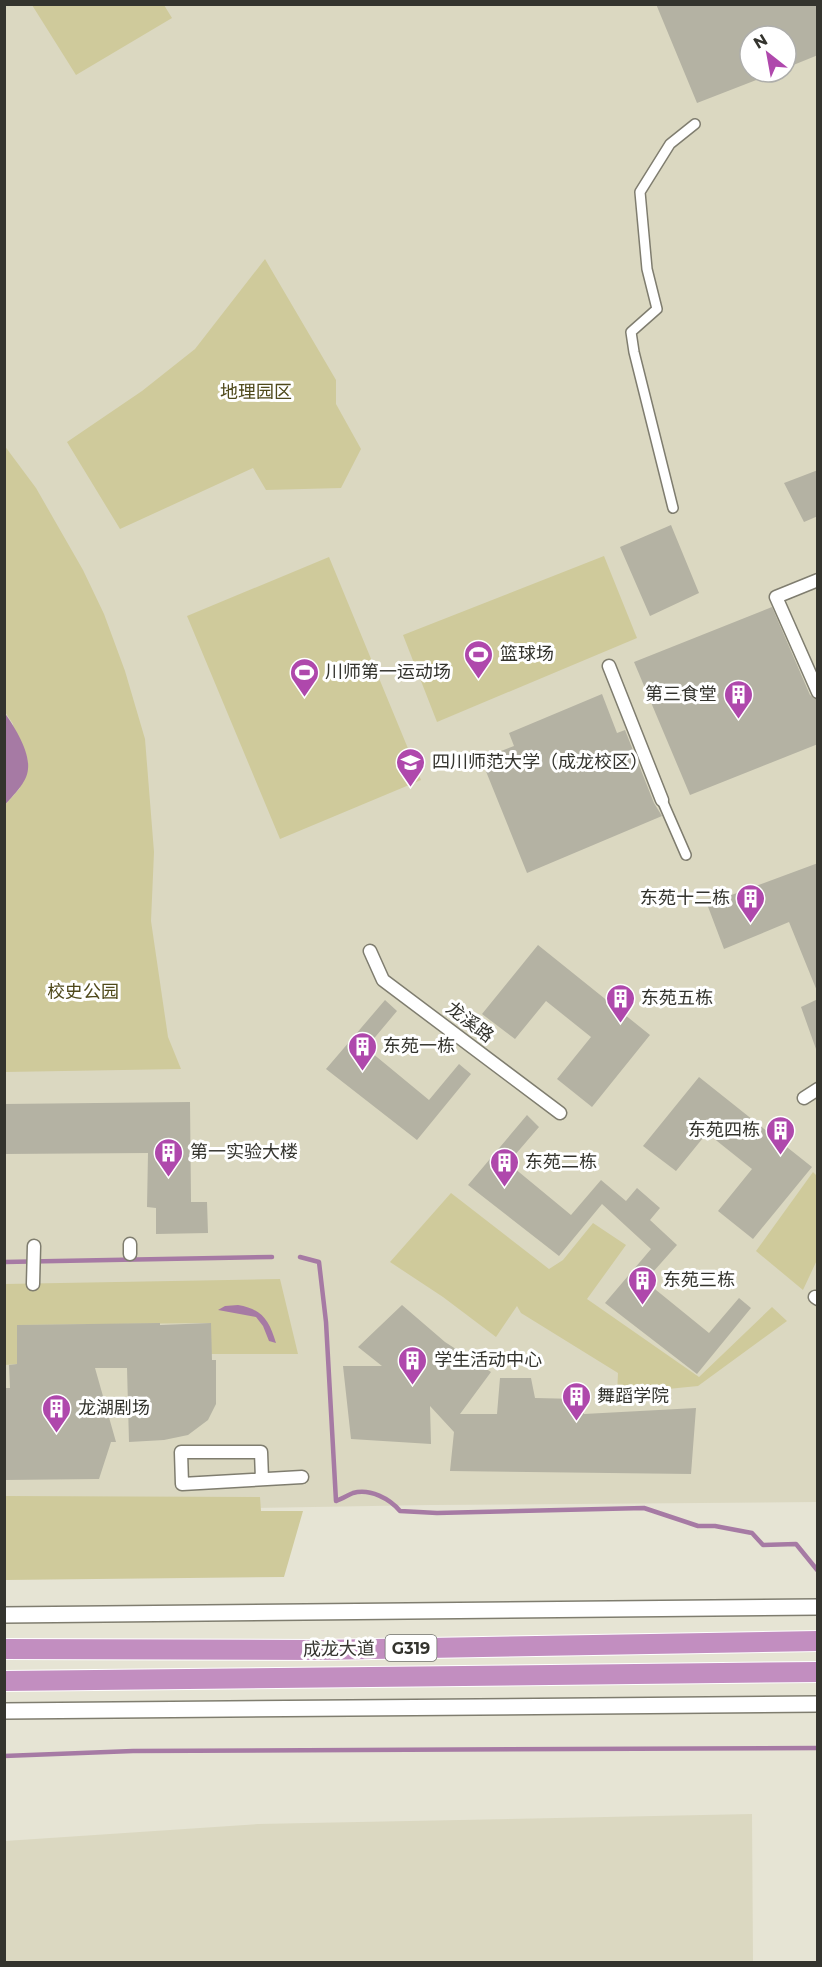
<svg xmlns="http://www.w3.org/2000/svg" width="822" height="1967" font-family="Montserrat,'Noto Sans SC',sans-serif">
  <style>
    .built { fill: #dbd8c1; fill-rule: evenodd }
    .green { fill: #cfca9b }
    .water { fill: #a67aa4 }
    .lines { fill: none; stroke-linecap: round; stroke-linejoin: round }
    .stream { stroke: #a67aa4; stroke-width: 4.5 }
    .building { fill: #b4b2a3 }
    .pedestrian-casing { stroke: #7f7d6f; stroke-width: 12 }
    .minor-casing { stroke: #7f7d6f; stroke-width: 15 }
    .tertiary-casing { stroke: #7f7d6f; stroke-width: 18 }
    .trunk-casing { stroke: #fff; stroke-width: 22 }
    .pedestrian { stroke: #fff; stroke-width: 9 }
    .minor { stroke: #fff; stroke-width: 12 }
    .tertiary { stroke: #fff; stroke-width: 15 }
    .trunk { stroke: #c28ec0; stroke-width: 20 }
    .labels { text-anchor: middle; stroke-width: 6; stroke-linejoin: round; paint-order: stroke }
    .shield { fill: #fff; stroke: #71716d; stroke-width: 1.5 }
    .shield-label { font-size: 16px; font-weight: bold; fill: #34342e }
    .park-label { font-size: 18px; fill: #4f491b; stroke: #fff }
    .poi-label { font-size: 18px; fill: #34342e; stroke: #fff; text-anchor: start }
    .street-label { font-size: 18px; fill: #34342e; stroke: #fff }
  </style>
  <rect width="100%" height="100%" fill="#e6e4d4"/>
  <!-- built -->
  <path class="built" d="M4 5H817V1502L430 1505 5 1512ZM750 36H786V72H750Z
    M752 1814 753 1962H5V1841L258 1824Z"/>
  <!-- green -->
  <path class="green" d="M32 5H164L172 18 76 75Z
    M265 259 336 380V404L361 449 341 488 266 490 253 468 120 529 67 442 142 391 195 349Z
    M4 445 36 488 83 570 104 614 125 671 145 739 154 852 151 921 168 1037 181 1069 5 1072V805L20 788 13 724 5 712Z
    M604 556 637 638 437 722 403 635Z
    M329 557 421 780 280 839 187 616Z
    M813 1172 817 1176V1260L803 1290 756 1251Z
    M451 1193 549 1269 563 1260 593 1223 626 1245 587 1299 699 1377 772 1307 787 1321 698 1386 617 1394 618 1373 521 1313 517 1306 496 1337 443 1297 390 1262Z
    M280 1279 298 1354H211V1323L17 1325V1364L5 1365V1284Z
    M5 1496 260 1497 261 1511H303L284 1577 5 1580Z"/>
  <!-- water -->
  <path class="water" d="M4 712C14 726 30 751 28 769 27 783 13 795 5 805Z
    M238 1305C262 1309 269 1320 276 1343L269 1341 263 1326 256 1317 218 1310 225 1306Z"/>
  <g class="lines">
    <!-- stream -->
    <path class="stream" d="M300 1257 319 1262 326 1322 336 1501C342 1499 348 1495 353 1493 370 1488 390 1499 400 1511L437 1513 644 1508 698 1526H715L752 1533 763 1545 796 1544 818 1571
      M4 1262 272 1257
      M4 1756 133 1751 818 1748"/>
  </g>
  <!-- building -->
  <path class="building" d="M656 4H818V55L786 68V36H750V72L774 73 697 103Z
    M818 470V516L804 522 784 483Z
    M671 525 699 593 650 616 620 547Z
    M772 607 810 695 818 700V744L690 795 634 662Z
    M602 694 617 733 625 730 654 803 662 816 527 873 481 759 514 746 509 733Z
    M818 863V991H817L789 922 724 949 707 904Z
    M538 945 650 1035 592 1107 557 1079 591 1037 546 1001 515 1039 482 1014Z
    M818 999V1049H816L801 1007Z
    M385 1000 397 1011 366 1048 429 1100 459 1064 471 1074 417 1140 326 1069Z
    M699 1077 812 1167 753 1239 718 1211 752 1169 707 1133 676 1171 643 1146Z
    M190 1102 191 1202H207L208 1233 156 1234V1208L147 1207 148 1153 4 1154V1104Z
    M527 1115 539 1127 508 1163 571 1215 601 1180 626 1201 637 1188 660 1208 650 1220 677 1245 645 1281 709 1333 739 1298 751 1308 697 1374 605 1303 651 1249 602 1204 559 1256 468 1185Z
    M402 1305 445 1342 491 1372 460 1414H497L500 1378H531L535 1398 578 1399 584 1414 696 1408 691 1474 450 1471 454 1432 430 1406 431 1444 351 1439 343 1366H382L358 1347Z
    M160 1323V1325L211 1323 212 1360H216V1404L208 1420 188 1435 164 1440 129 1442 127 1368H95L116 1442H111L99 1479 4 1480V1388H10L9 1365 17 1364V1325Z"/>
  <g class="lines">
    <defs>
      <path id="pedestrian" d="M673 508 634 352 631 332 657 309 647 269 640 192 670 144 695 124
        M662 800 686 855"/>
      <path id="minor" d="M818 580 776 597 818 692
        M609 666 662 800
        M370 951 383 980 560 1113
        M804 1098 818 1089
        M130 1244V1254
        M33 1284 34 1246
        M815 1297 818 1299
        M262 1479 261 1452H181L182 1484 302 1477"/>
      <path id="tertiary" d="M4 1615 818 1607
        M4 1711 818 1704"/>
      <path id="trunk" d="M4 1649 318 1650 818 1641
        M4 1681 818 1672"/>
    </defs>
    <!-- pedestrian casing -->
    <use href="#pedestrian" class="pedestrian-casing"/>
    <!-- minor casing -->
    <use href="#minor" class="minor-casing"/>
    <!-- tertiary casing -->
    <use href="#tertiary" class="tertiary-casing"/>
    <!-- trunk casing -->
    <use href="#trunk" class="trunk-casing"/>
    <!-- pedestrian -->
    <use href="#pedestrian" class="pedestrian"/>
    <!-- minor -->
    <use href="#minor" class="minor"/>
    <!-- tertiary -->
    <use href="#tertiary" class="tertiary"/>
    <!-- trunk -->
    <use href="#trunk" class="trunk"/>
  </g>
  <!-- icons -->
  <defs>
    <symbol id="stadium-pin" viewBox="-11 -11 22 30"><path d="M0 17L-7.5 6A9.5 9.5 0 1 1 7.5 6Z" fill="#af48ac" stroke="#fff"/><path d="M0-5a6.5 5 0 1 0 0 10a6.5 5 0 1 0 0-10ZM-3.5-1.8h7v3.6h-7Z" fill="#fff"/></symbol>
    <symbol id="building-pin" viewBox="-11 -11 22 30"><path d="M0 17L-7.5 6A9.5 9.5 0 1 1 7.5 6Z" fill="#af48ac" stroke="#fff"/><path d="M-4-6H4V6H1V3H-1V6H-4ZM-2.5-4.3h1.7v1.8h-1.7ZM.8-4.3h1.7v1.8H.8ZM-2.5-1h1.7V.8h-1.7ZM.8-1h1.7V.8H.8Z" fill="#fff"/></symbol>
    <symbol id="university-pin" viewBox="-11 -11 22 30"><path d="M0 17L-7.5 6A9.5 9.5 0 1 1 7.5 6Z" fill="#af48ac" stroke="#fff"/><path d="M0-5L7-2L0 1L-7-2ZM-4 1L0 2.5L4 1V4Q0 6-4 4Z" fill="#fff"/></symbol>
  </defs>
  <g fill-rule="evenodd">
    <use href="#stadium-pin" x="462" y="638" width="33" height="45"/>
    <use href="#stadium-pin" x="288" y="656" width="33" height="45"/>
    <use href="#building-pin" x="722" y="678" width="33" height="45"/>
    <use href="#university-pin" x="394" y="746" width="33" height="45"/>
    <use href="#building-pin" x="734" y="882" width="33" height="45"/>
    <use href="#building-pin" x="604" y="982" width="33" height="45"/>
    <use href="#building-pin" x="346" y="1030" width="33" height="45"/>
    <use href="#building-pin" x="764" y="1114" width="33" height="45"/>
    <use href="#building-pin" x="152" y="1136" width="33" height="45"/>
    <use href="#building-pin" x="488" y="1146" width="33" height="45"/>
    <use href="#building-pin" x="626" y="1264" width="33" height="45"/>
    <use href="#building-pin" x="396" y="1344" width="33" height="45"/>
    <use href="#building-pin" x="560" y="1380" width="33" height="45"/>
    <use href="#building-pin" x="40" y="1392" width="33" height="45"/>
  </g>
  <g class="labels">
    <!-- shield labels -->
    <rect class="shield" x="385.5" y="1635" width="51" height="26" rx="4.5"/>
    <g class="shield-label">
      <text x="411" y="1654">G319</text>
    </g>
    <!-- park labels -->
    <g class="park-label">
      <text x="256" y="398">地理园区</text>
      <text x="83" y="998">校史公园</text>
    </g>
    <!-- poi labels -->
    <g class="poi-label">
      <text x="500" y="660">篮球场</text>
      <text x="325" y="678">川师第一运动场</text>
      <text x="717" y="700" text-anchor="end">第三食堂</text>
      <text x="432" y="768">四川师范大学（成龙校区）</text>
      <text x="730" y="904" text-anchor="end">东苑十二栋</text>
      <text x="641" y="1004">东苑五栋</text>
      <text x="383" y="1052">东苑一栋</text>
      <text x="760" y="1136" text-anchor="end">东苑四栋</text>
      <text x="190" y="1158">第一实验大楼</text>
      <text x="525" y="1168">东苑二栋</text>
      <text x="663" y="1286">东苑三栋</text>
      <text x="434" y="1366">学生活动中心</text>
      <text x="597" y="1402">舞蹈学院</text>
      <text x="78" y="1414">龙湖剧场</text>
    </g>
    <!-- street labels -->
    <g class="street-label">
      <text transform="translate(470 1022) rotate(37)" y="6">龙溪路</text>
      <text transform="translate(339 1649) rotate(-1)" y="6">成龙大道</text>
    </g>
  </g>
  <!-- border -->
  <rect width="822" height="1967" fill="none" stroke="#34342e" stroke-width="12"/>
  <!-- north arrow -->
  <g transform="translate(768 54) rotate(329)"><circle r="28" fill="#ffffff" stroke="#aeaeab" stroke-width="1.5"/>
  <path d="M0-4.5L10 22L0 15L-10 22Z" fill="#af48ac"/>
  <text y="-9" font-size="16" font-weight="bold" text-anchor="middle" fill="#34342e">N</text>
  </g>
</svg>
